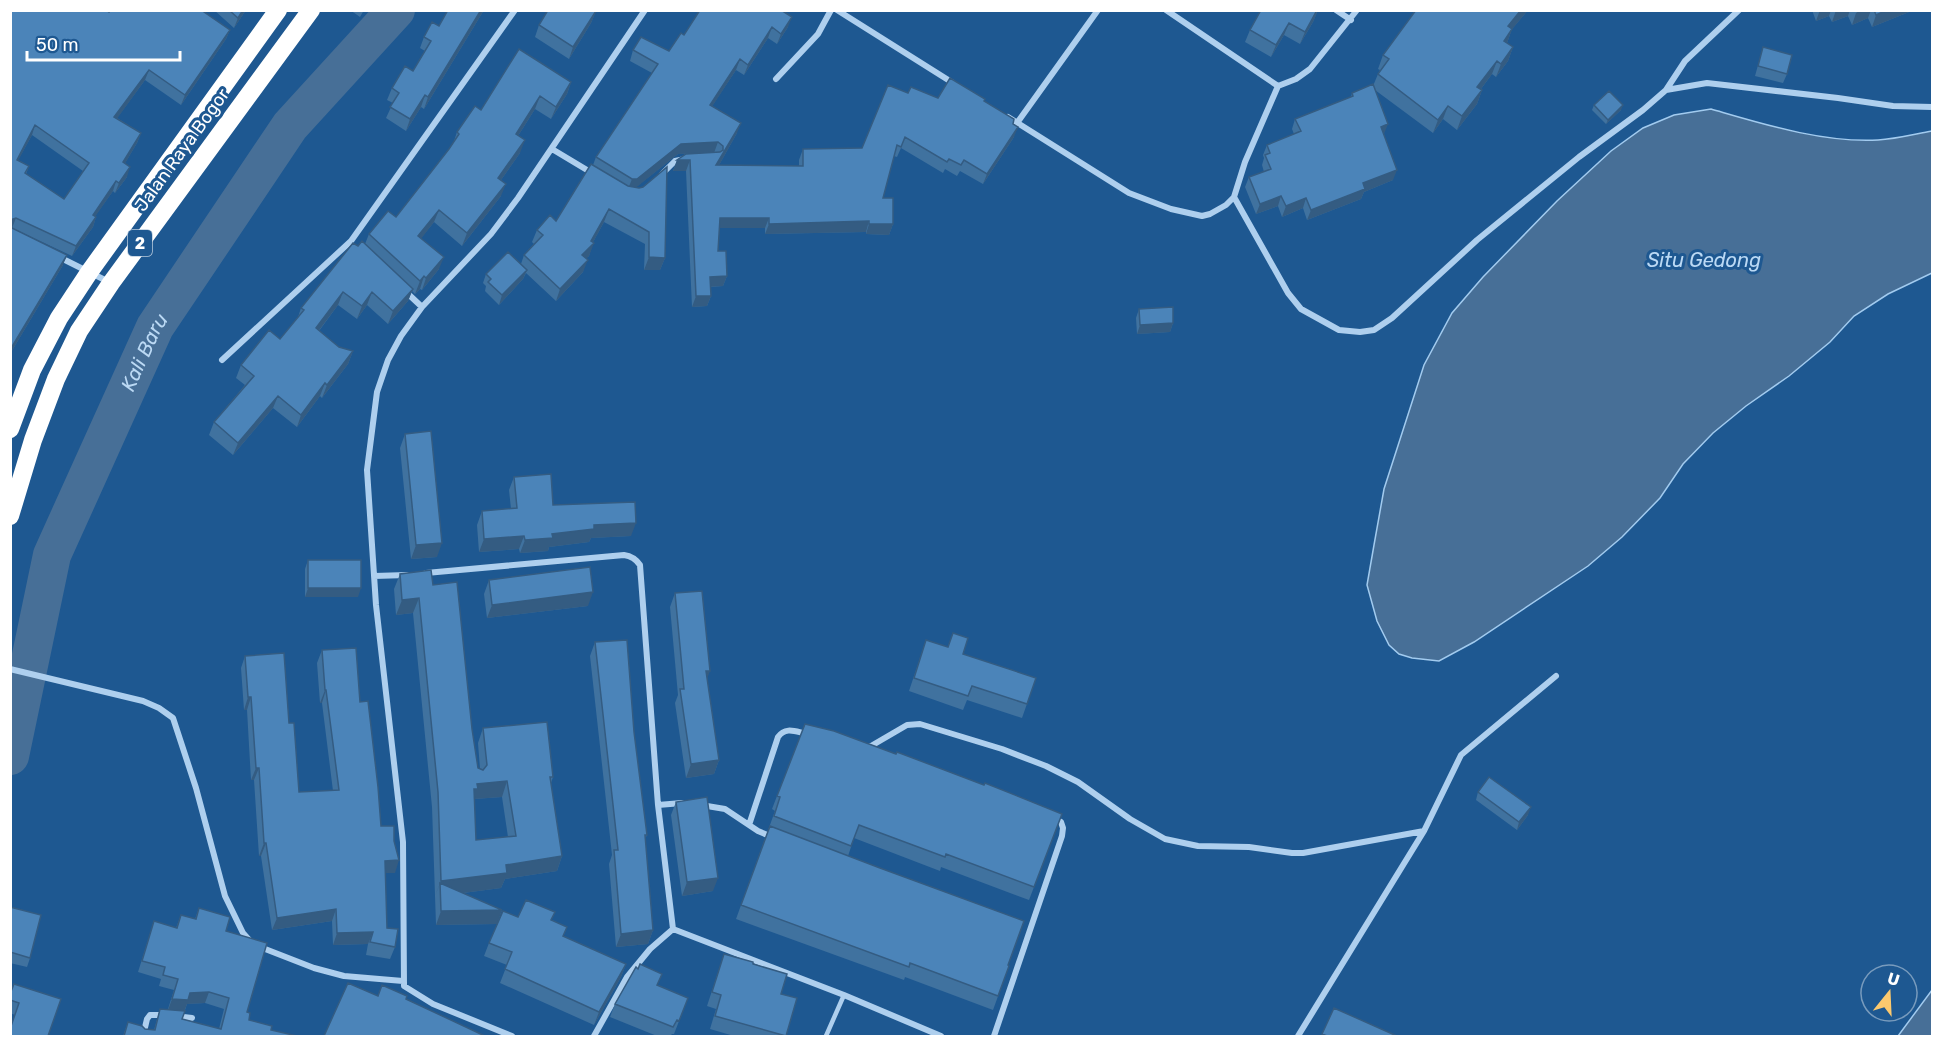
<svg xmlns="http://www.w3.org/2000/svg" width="1943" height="1047" font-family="Rubik,sans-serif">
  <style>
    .water { fill: #476f97; stroke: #a2cbef; stroke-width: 1.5 }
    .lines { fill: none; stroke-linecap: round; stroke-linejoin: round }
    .river { stroke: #476f97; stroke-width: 38 }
    .lane { stroke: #aecfee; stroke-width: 4.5 }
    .street { stroke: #aecfee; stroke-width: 6 }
    .highway { stroke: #fff; stroke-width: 18 }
    .wall { fill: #40729f; fill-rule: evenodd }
    .shaded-wall { fill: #345c82 }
    .building { fill: #4b84b9; stroke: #345c82; stroke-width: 1.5; fill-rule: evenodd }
    .labels { text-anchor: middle; stroke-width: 6; stroke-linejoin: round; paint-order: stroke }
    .shield { fill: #1e5891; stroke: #bccdde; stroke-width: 1.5 }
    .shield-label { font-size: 16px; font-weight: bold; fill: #fff }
    .street-label { font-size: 18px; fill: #fff; stroke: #1e5891 }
    .water-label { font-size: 20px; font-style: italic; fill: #bbd9f4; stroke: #1e5891 }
  </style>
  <rect width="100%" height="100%" fill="#1e5891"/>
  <!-- water -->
  <path class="water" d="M1711 109C1763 124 1823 143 1878 140 1896 139 1915 134 1932 131V273L1888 294 1854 316 1830 342 1789 376 1746 406 1713 433 1683 464 1660 498 1622 537 1588 566 1474 642 1439 661 1412 658 1399 654 1389 645 1377 621 1367 585 1374 545 1384 489 1424 365 1452 313 1483 277 1557 201 1611 151 1643 128 1674 115Z
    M1932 990V1036H1898Z"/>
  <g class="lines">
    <!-- river -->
    <path class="river" id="s1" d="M10 756 52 555 155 327 290 126 396 10"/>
    <!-- lane -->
    <path class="lane" d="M826 1036 844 995"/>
    <!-- street -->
    <path class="street" d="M837 10 953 83
      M1166 10 1278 86
      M1336 10 1351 20
      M776 79 818 34 831 10
      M1278 86 1296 79 1310 69 1357 10
      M1666 90 1685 61 1739 10
      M1008 117 1129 193 1171 209 1202 216 1210 214 1226 205 1234 197 1245 162 1278 86
      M1017 123 1098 10
      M552 149 592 173
      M662 174 675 161 685 159
      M1234 197 1288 293 1301 309 1339 330 1360 332 1374 330 1392 318 1477 240 1579 157 1643 110 1666 90 1707 83 1838 98 1893 106 1932 107
      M59 257 109 282
      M405 291 422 307
      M222 360 351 241 515 10
      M426 573 624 555C631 556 636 559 640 565L658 805 673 929 844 995 941 1036
      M374 576 407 575
      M10 669 143 701 159 708 173 718 196 788 225 896 243 933 251 942
      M865 747 871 746 907 725 920 724 1002 749 1046 766 1078 782 1130 819 1165 839 1198 846 1249 847 1292 853H1303L1424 831 1461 755 1556 676
      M658 805 682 803
      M701 805 725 809 758 831 772 837
      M749 825 778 737C786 726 796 732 808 734
      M260 947 314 968 344 976 403 981
      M175 1016 192 1018
      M143 1036 147 1019 150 1015H165
      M512 1036 433 1004 404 986 403 842 376 605 367 470 377 392 388 360 401 336 422 307 491 234 518 198 645 10
      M594 1036 627 977 650 949 673 929
      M994 1036 1062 836 1063 828 1061 822 1055 819
      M1298 1036 1424 831"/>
    <!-- highway -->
    <path class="highway" d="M10 429 32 370 59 318 90 271 278 10
      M10 516 33 440 56 379 79 331 111 283 311 10"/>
  </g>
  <!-- wall -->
  <path class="wall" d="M10 10 109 12 230 30 226 39 181 105 145 80 117 118 141 133 137 143 125 163 127 177 115 193 113 191 95 216 96 217 93 227 72 256 12 228 63 265 10 354ZM32 135 83 171 64 199 26 174 29 166 18 160Z
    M214 10H246L234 28Z
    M350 10H364L360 17Z
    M448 10H484L424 109 421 107 406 131 386 118 393 103 387 100 392 88 413 71 425 51 420 48 424 37 439 26Z
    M698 10H781L788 27 777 44 768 38 744 75 736 70 712 106 737 133 719 165 799 166V160L803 149 862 148 908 93 938 98 984 101 1013 124 1014 137 983 184 960 171 957 176 945 169 943 173 901 148 897 157 894 156 883 198 893 224 889 235 866 234V232L765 234V228H719L718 251 727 276 723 286 711 287V296L707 306 692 307 686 171H673L677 160 685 154H678L636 187 665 258 660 270H644L645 244 604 222 593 242 589 256 586 258 583 272 556 301 526 273 523 279 499 305 485 291 486 286 483 283 486 274 521 264 524 255 534 244 532 242 537 230 556 221 593 165 596 157 652 73 630 61 633 50 669 51 684 35 700 12Z
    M1318 10 1313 22 1300 44 1284 35 1271 57 1245 42 1250 30Z
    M1528 10 1512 29 1507 43 1513 47 1508 61 1496 77 1492 74 1481 89 1482 90 1477 104 1457 130 1443 119 1433 133 1375 90 1393 180 1364 192 1361 199 1307 220 1303 208 1282 217 1278 206 1256 214 1245 187 1249 177 1264 172 1262 165 1264 158 1263 155 1267 145 1294 134 1292 129 1295 119 1351 97 1352 93 1373 86 1378 74 1380 70 1378 69 1383 55Z
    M1812 10H1914L1872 27 1868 18 1852 25 1848 16 1832 22 1829 16 1816 21Z
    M596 11 591 23 569 59 535 37 539 25Z
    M1763 47 1787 74 1783 83 1755 76Z
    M571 82 567 94 551 119 535 109 518 136 520 153 501 180V196L462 246 434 222 421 238 439 269 422 290 420 289 415 294 412 291 408 301 388 324 367 305 357 319 338 305 319 331 339 347 353 351 348 364 322 398 320 396 297 427 273 408 233 455 209 435 214 422 245 385 236 378 241 365 280 339 298 317 301 308 365 244 369 234 396 217 449 149 453 144 457 132 481 110Z
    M1594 105 1621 110 1606 124 1592 110Z
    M1139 309 1173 323 1170 332 1137 334 1136 318Z
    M405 434 437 557 411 559 400 448Z
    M514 477 553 505 631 536 591 538 589 542 549 547 548 551 520 553 519 549 479 552 477 525 482 511 511 509 509 490Z
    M308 560 358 597H305V569Z
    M400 574 433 585 472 729 478 768 480 769 478 743 483 728 553 777 551 783 562 856 557 871 505 879 501 888 463 893 502 910 497 924 436 925 432 807 413 613 396 615 394 589ZM502 797 508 837 476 840 474 799Z
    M489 580 588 606 487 618 484 594Z
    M675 593 707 679 719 760 714 774 686 778 675 703 678 695 670 607Z
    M926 640 963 654 1036 678 1022 718 967 700 963 710 909 691Z
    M595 642 634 732 647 835 645 839 653 930 648 944 616 947 609 864 612 855 590 656Z
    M322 650 360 702 381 826 395 873H385L387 928 395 947 390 959 366 955 368 944 333 945 332 921 272 930 261 856H259L254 780H251L247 710H244L241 668 245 656 299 792 333 791 322 703H320L317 663Z
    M896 754 1062 814 1029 900 941 867 940 871 854 838 848 856 1009 966 993 1010 905 977 904 980 736 919 775 811 772 809 777 796Z
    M1478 792 1528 815 1517 830 1476 800Z
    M676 802 713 891 682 896 671 815Z
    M10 907 30 958 27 967 10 963Z
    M199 908 226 931 249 1020 271 1030 297 1036H123L128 1022 145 1029 154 1030 160 1009H168L174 990 159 986 161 979 138 972 154 921 176 928 181 915 195 919ZM205 1003 224 1009 219 1029 182 1019 187 1004Z
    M518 917 552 920 567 927 563 937 626 964 621 977 594 1025 500 983 507 965 484 956 489 943Z
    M724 954 781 994 786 1036H734L710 1029 716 1009 707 1006Z
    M658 985 688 998 674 1034H672L670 1036H657L610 1017 615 1004Z
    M10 993 48 1036 15 1015 10 1013Z"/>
  <!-- shaded-wall -->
  <path class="shaded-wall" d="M243 10H246L234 28 238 18Z
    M481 10H484L424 109 428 97Z
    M1318 10 1313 22 1300 44 1305 32Z
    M1521 10H1528L1503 40 1508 26Z
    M1820 10H1831L1829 16 1816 21Z
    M1836 10H1850L1848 16 1832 22Z
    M1861 10H1871L1868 18 1852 25 1856 13Z
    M1887 10H1914L1872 27 1876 15Z
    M596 11 591 23 569 59 573 47Z
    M792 17 788 27 777 44 781 34Z
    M1289 23 1284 35 1271 57 1276 45Z
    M772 27 768 38 744 75 748 65Z
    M1512 29 1507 43 1504 41Z
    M230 30 226 39 181 105 185 95Z
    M1513 47 1508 61 1496 77 1501 64Z
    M740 59 736 70 706 116 710 105Z
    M1497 61 1492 74 1472 101 1477 87Z
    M149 70 145 80 111 127 114 117Z
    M571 82 567 94 551 119 556 107Z
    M1482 90 1477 104 1457 130 1462 116Z
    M425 95 421 107 406 131 410 119Z
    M540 96 535 109 511 147 516 134Z
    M1623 105 1621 110 1606 124 1608 120Z
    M1448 106 1443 119 1433 133 1438 120Z
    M741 123 737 133 713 176 716 165Z
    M1388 124 1384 134 1381 127Z
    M35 125 32 135 13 170 17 160Z
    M1018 127 1014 137 983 184 987 174Z
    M141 133 137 143 120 172 123 162Z
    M525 140 520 153 494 190 498 178Z
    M718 142 714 153 678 154 633 190 628 189 632 179 681 144Z
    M677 160H690L686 171H673Z
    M130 167 127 177 115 193 119 183Z
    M1397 170 1393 180 1364 192 1361 199 1307 220 1311 210 1363 183Z
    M116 181 113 191 90 224 93 215Z
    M506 184 501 196 462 246 467 233Z
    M1281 196 1278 206 1256 214 1260 204Z
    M1306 198 1303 208 1282 217 1286 206Z
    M609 209 604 222 591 246 594 243 589 256 578 267 582 255Z
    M439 210 434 222 414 248 418 236Z
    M96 217 93 227 72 256 76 246Z
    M16 218 12 228 10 229V220Z
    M720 218H769L765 228H716Z
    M869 221 866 232 765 234 769 224Z
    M869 224H893L889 235 866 234Z
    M67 255 63 265 10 354V350Z
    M444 257 439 269 422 290 426 278Z
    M649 257 665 258 660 270H644Z
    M588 260 583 272 556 301 560 289Z
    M527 270 523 279 499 305 502 295Z
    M424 276 420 289 415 294 420 281Z
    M727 276 723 286 707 287 710 277Z
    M413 289 408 301 388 324 393 311Z
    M343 292 338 305 311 341 316 328Z
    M372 292 367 305 357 319 362 306Z
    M696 296H711L707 306 692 307Z
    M1173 323 1170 332 1137 334 1140 325Z
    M353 351 348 364 322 398 327 385Z
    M325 383 320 396 297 427 301 415Z
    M278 396 273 408 233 455 238 443Z
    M636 523 631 536 591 538 589 542 549 547 548 551 520 553 525 540 594 525Z
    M524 536 519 549 479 552 484 539Z
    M442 543 437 557 411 559 416 545Z
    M308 588H361L358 597H305Z
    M593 592 588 606 487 618 492 605Z
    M419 598 413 613 396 615 402 600Z
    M706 671H710L705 684Z
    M325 690H326L322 703H320Z
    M248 697H251L247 710H244Z
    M719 760 714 774 686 778 691 764Z
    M256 768H259L254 780H251Z
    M507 781 502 797 474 799V789L477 784Z
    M1531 807 1528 815 1517 830 1519 822Z
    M264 843H266L261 856H259Z
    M562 856 557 871 505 879 501 888 440 896V883L435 896 441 881 506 865Z
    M399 860 395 873H380L385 861Z
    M718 878 713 891 682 896 687 882Z
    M336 909 332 921 272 930 277 918Z
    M502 910 497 924 436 925 441 911Z
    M653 930 648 944 616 947 621 934Z
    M373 932 368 944 333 945 337 933Z
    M626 964 621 977 594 1025 599 1012Z
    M209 992 205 1003 187 1004 184 1012 168 1010 172 999 190 993Z"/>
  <!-- building -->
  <path class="building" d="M10 10H106L109 12 111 10H201L230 30 185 95 149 70 114 117 141 133 123 162 130 167 119 183 116 181 93 215 96 217 76 246 16 218 10 220ZM35 125 89 163 64 199 25 173 29 166 17 160Z
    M229 10H243L238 18Z
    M448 10H481L428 97 425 95 410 119 390 107 399 93 392 88 405 66 413 71 431 41 424 37 432 22 439 26Z
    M548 10H595L596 11 573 47 539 25Z
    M700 10H781L792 17 781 34 772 27 748 65 740 59 710 105 741 123 716 165 803 166V149L862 148 888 85 908 93 911 87 938 98 950 78 985 99 984 101 1014 119 1013 124 1018 127 987 174 964 160 961 165 949 159 947 162 905 137 901 147 897 145 883 198H893V224H869V221L769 224V218H720L718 251H726L727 276 710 277 711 296H696L690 160H677L686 154 720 152 723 150V146L718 142 681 144 637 179H632L596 157 658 64 633 50 641 37 669 51 681 33 684 35Z
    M1261 10H1317L1305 32 1289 23 1276 45 1250 30Z
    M1416 10H1521L1508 26 1512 29 1504 41 1513 47 1501 64 1497 61 1477 87 1482 90 1462 116 1448 106 1438 120 1378 74 1389 59 1383 55Z
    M1874 10H1887L1876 15Z
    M1763 47 1792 55 1787 74 1758 66Z
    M519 49 571 82 556 107 540 96 516 134 525 140 498 178 506 184 467 233 439 210 418 236 444 257 426 278 424 276 420 281 369 234 388 211 396 217 449 149 459 134 457 132 475 106 481 110Z
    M1373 84 1388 124 1381 127 1397 170 1363 183 1365 189 1311 210 1306 198 1286 206 1281 196 1260 204 1249 177 1271 169 1265 155 1270 153 1267 145 1301 131 1295 119 1353 96 1352 93Z
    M1609 91 1623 105 1608 120 1594 105Z
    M591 164 628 186 639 188 643 187 667 167 665 258 649 257V232L609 209 591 241 594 243 582 255 588 260 560 289 524 255 543 235 537 230 550 215 556 221Z
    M10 227 67 255 10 350Z
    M362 241 413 289 393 311 372 292 362 306 343 292 316 328 339 347 353 351 327 385 325 383 301 415 278 396 238 443 214 422 254 376 241 365 269 330 280 339 304 310 301 308 353 243 358 246Z
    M508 252 527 270 502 295 488 282 491 279 486 274Z
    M1173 307V323L1140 325 1139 309Z
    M431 431 442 543 416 545 405 434Z
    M551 474 553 505 635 502 636 523 594 525V529L552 534 553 538 525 540 524 536 484 539 482 511 517 508 514 477Z
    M308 560H361V588H308Z
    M590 567 593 592 492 605 489 580Z
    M431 570 433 585 457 582 472 729 478 768 483 770 487 765 483 728 547 722 553 777H550L562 856 506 865 507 873 441 881 438 792 419 598 402 600 400 574ZM507 781 516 836 476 840 474 789H478L477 784Z
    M702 591 710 671H706L719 760 691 764 680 689H684L675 593Z
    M953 633 968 638 963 654 1036 678 1027 704 972 686 968 696 914 678 926 640 948 647Z
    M627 640 634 732 647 835H645L653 930 621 934 614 850H618L595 642Z
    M356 648 360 702 368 701 378 787 381 826H394V841L399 860 385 861 387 928 398 929 395 947 370 942 373 932 337 933 336 909 277 918 266 843H264L259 768H256L251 697H248L245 656 284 653 289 723H294L299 792 339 790 326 690H325L322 650Z
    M805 724 834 731 896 754 897 752 984 785 985 783 1062 814 1034 887 946 854 945 857 859 825 851 846 774 816 780 797 777 796Z
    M1489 777 1531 807 1519 822 1478 792Z
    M707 797 718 878 687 882 676 802Z
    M770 826 880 868 1024 921 1008 965 1009 966 998 996 910 963 909 967 741 905Z
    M440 883 502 910 441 911Z
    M526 900 555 912 551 920 567 927 563 936 626 964 599 1012 505 969 512 952 489 943 503 911 518 917Z
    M10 907 41 915 30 958 10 952Z
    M199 908 230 917 226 931 267 943 247 1012 250 1013 249 1020 272 1026 271 1030 297 1036H124L128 1022 142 1026 145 1029 155 1030 160 1009 185 1011 182 1019 221 1029 229 998 209 992 190 993 188 1000 172 999 178 979 163 975 165 967 142 961 154 921 177 928 181 915 196 919Z
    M724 954 753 962V964L787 974 781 994 797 998 786 1036 715 1016 721 995 712 992Z
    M640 964 662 974 657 985 688 998 679 1021 677 1020 673 1027 615 1004 636 967 638 969Z
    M348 983 378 996 382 985 407 996 406 999 485 1036H324Z
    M14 984 61 999 48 1036H10V1029L19 1003 10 1000V994Z
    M1334 1008 1397 1036H1327L1322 1034Z"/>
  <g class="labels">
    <!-- shield labels -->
    <rect class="shield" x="128" y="230" width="24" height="26" rx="4.5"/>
    <g class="shield-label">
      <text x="140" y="249">2</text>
    </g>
    <!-- street labels -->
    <g class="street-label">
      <text transform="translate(182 150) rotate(-54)" y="6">Jalan Raya Bogor</text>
    </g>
    <!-- water labels -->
    <g class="water-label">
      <text x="1704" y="267">Situ Gedong</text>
      <text dy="7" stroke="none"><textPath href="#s1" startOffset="428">Kali Baru</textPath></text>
    </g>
  </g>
  <!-- border -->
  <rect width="1943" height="1047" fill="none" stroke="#ffffff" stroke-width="24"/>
  <!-- north arrow -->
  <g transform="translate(1889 993) rotate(18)"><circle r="28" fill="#1e5891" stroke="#789bbd" stroke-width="1.5"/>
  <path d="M0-4.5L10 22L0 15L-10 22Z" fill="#fcc96e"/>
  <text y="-9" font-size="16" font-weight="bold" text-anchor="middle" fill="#ffffff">U</text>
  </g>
  <!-- scale -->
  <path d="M27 51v9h153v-9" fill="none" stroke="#ffffff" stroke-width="3"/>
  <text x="36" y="51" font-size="18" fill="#ffffff" stroke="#1e5891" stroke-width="4.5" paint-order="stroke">50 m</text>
</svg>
